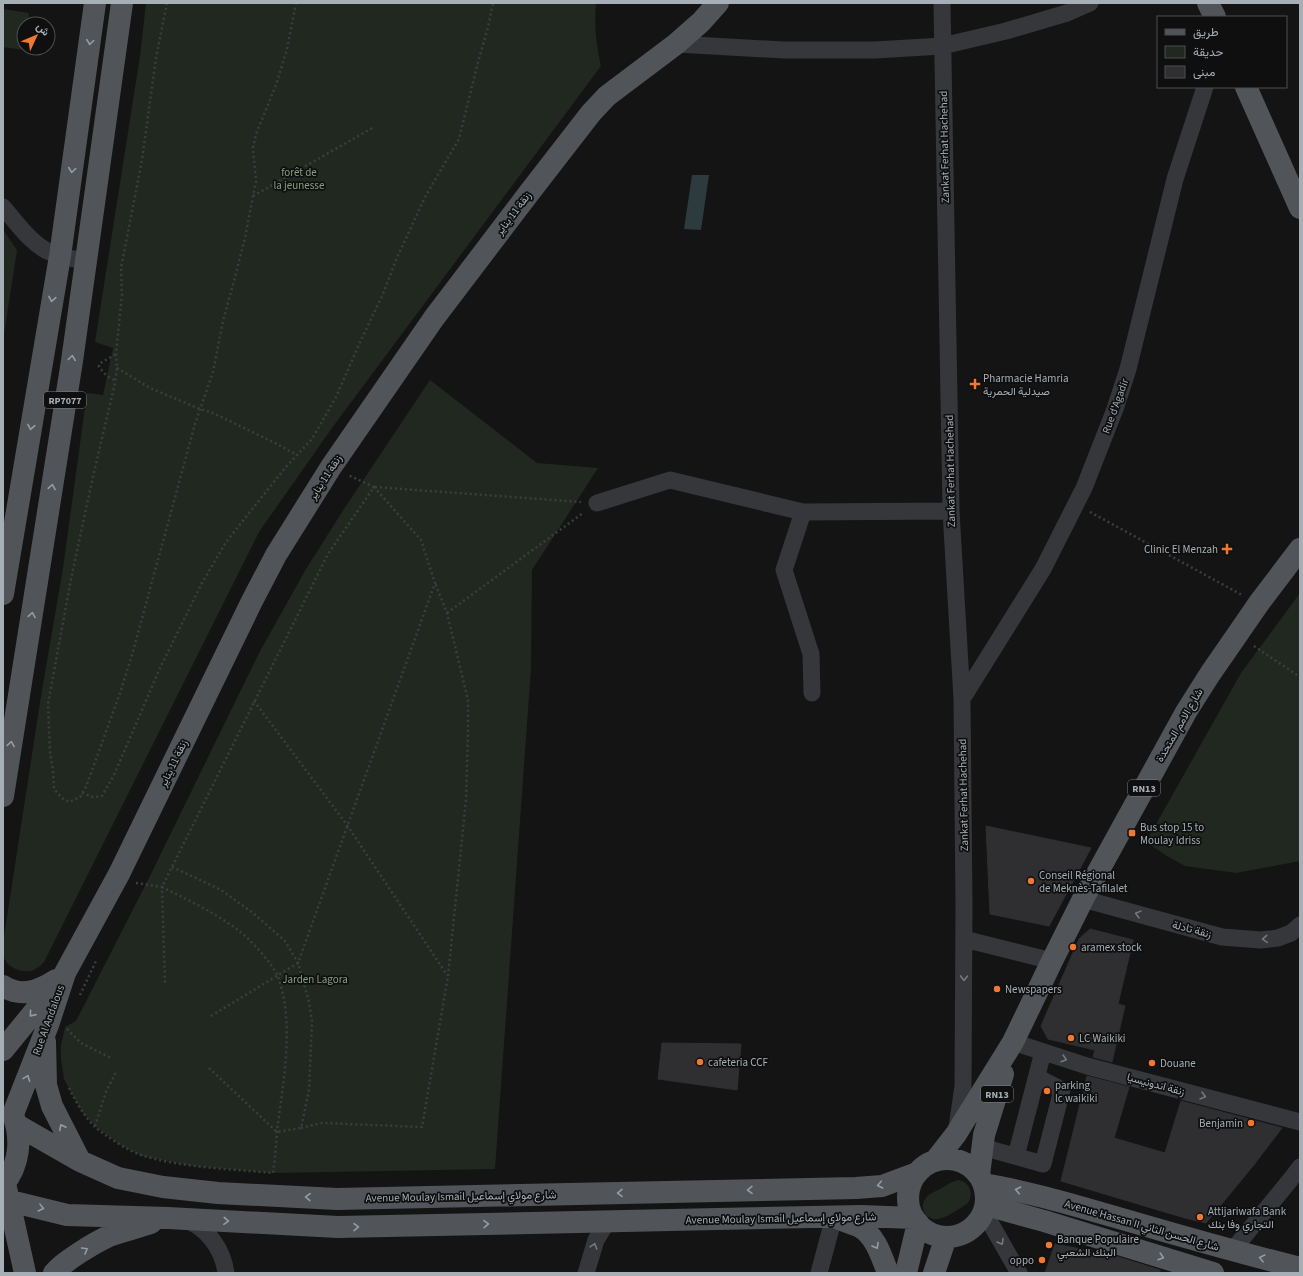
<svg xmlns="http://www.w3.org/2000/svg" width="1303" height="1276" font-family="'Source Sans 3',Vazirmatn,sans-serif">
  <style>
    .green { fill: #212820 }
    .water { fill: #2d3b3e }
    .building { fill: #2f2f31; stroke: #2e2f31 }
    .lines { fill: none; stroke-linecap: round; stroke-linejoin: round }
    .path { stroke: #3b3e41; stroke-width: 2.5; stroke-dasharray: 2 3; stroke-linecap: butt }
    .minor { stroke: #35373a; stroke-width: 17 }
    .major { stroke: #515559; stroke-width: 22 }
    .oneway { stroke: #949da3 }
    .oneway2 { stroke: #73797e }
    .poi-dot { fill: #ef7832; stroke: #0f0f10; stroke-width: 1.5 }
    .labels { text-anchor: middle; stroke-width: 3.5; stroke-linejoin: round; paint-order: stroke }
    .shield { fill: #0f0f10; stroke: #787f84; stroke-width: 1 }
    .shield-label { font-size: 10px; font-weight: bold; fill: #a5afb5 }
    .street-label { font-size: 11px; fill: #a5afb5; stroke: #0f0f10 }
    .park-label { font-size: 11px; fill: #85a07d; stroke: #0f0f10 }
    .poi-label { font-size: 11px; fill: #a5afb5; stroke: #0f0f10; text-anchor: start }
  </style>
  <rect width="100%" height="100%" fill="#141415"/>
  <!-- green -->
  <path class="green" d="M146 3H596C594 24 596 45 601 66L332 428 259 532 44 962C41 965 38 968 34 970 23 974 6 968 3 955 2 951 3 947 3 943L41 696 63 568 87 393 103 395 113 348 95 342 140 56Z
    M3 9 29 13 28 24H24V50L3 47Z
    M3 230 17 250 3 341Z
    M430 380 537 463 598 468 532 570 531 668 495 1169 273 1173 193 1166 142 1156 122 1146 95 1126 83 1113 74 1098 64 1079 61 1059V1045L65 1027 76 1021 149 878 259 653 306 569 342 512Z
    M1300 593V861L1236 873 1185 866 1167 856 1146 842 1241 673Z
    M959 1180C970 1183 974 1193 968 1203 961 1208 946 1218 938 1219 926 1221 918 1207 926 1198 929 1193 937 1191 942 1188 947 1185 952 1181 959 1180Z"/>
  <!-- water -->
  <path class="water" d="M692 175H709L701 230 684 229Z"/>
  <!-- building -->
  <path class="building" d="M986 826 1091 848 1049 926 990 914Z
    M1090 929 1133 940 1118 1004 1125 1006 1112 1062 1093 1057 1095 1050 1048 1039 1041 1026 1079 939Z
    M662 1043 741 1044 737 1090 658 1079Z
    M1087 1076 1129 1087 1114 1138 1165 1153 1181 1101 1282 1128 1253 1166 1206 1223 1185 1218 1061 1181Z
    M1055 1244 1112 1255 1160 1270V1273H1045Z"/>
  <g class="lines">
    <!-- path -->
    <path class="path" d="M167 3 156 58 142 160 121 268 122 295 116 353 117 368 115 383 92 481 71 579 48 704 50 752 53 771 54 789 62 798 69 802 80 797 86 787 120 693 132 655 195 424 213 372 223 321 235 277 245 238 256 181 253 148 256 134 276 85 287 49 296 3
      M253 196 374 127
      M117 368 150 388 200 409 213 413 275 443 297 455
      M114 380 107 376 99 367V364L116 354
      M375 487 581 502
      M1090 512 1242 595
      M447 613 583 513
      M1254 646 1300 677
      M254 701 347 825 447 975
      M82 793 93 797 102 796 114 775 160 668 202 583 226 542 285 468 312 439 336 397 361 340 383 294 396 260 425 197 459 139 477 66 488 27 493 3
      M172 867 196 878 221 890 253 913 285 941 298 963 309 1002 312 1021 309 1090 301 1128 277 1132 209 1068
      M136 883 162 887 165 985
      M80 995 96 961
      M211 1016 298 963 435 583 421 540 374 487
      M67 1029 81 1043 111 1058
      M69 1088C76 1102 84 1116 94 1126 105 1136 130 1152 144 1156 185 1168 230 1169 273 1173 275 1159 276 1145 277 1131 283 1083 295 1023 278 977 273 964 250 939 239 931 216 913 188 900 162 887L328 554 374 487 348 475
      M95 1126 106 1092 117 1070
      M301 1128 322 1123 422 1127 448 976 466 800 468 733V700L447 613 435 583"/>
    <!-- minor -->
    <path class="minor" d="M942 3 951 511 962 699 964 906 963 1086 957 1128
      M676 44 784 50H875L942 46 1006 31 1067 13 1090 3
      M3 207C16 222 29 241 47 251 59 257 73 259 86 261
      M597 503 670 480 803 512 951 511
      M803 512 784 570 811 654 812 693
      M962 699 1043 569 1084 488 1115 409 1128 369 1175 179 1205 87
      M1083 899 1222 937 1261 940 1278 938 1291 933 1300 925
      M964 939 1052 961
      M1013 1042 1087 1066 1300 1122
      M982 1147 1043 1164 1062 1090 1037 1077
      M1016 1156 1043 1052
      M984 1212 1019 1273
      M184 1220C207 1226 223 1250 226 1273
      M1232 1251 1291 1179 1300 1167
      M586 1273 596 1240 607 1222
      M819 1273 834 1217"/>
    <!-- major -->
    <path class="major" d="M1208 3 1215 17
      M1246 87 1300 208
      M3 594 60 256 95 3
      M3 796 72 361 122 3
      M3 986C21 998 39 991 56 980
      M45 1042 46 1085 52 1106 80 1161
      M3 1050 57 984
      M13 1114 48 1025 65 973 119 874 252 601 276 555 331 467 434 318 529 193 591 113 607 96 676 44 701 22 718 3
      M17 1125 80 1161 118 1178 163 1187 218 1193 337 1199 856 1188 882 1186 917 1173
      M908 1198a39 39 0 1 1 78 0a39 39 0 1 1-78 0Z
      M935 1161 956 1134 1013 1042 1052 961 1083 899 1186 712 1210 674 1237 635 1259 603 1300 549
      M979 1175 984 1135 1003 1074
      M984 1184C1036 1193 1086 1209 1136 1223 1191 1239 1245 1254 1300 1268
      M3 1185C20 1165 22 1138 13 1115
      M6 1188 25 1273
      M3 1200 10 1201 67 1215 168 1218 338 1227 861 1216 914 1218
      M986 1205 1044 1221 1213 1273
      M839 1219C846 1222 854 1224 860 1227 876 1236 882 1258 888 1273
      M54 1273C64 1261 94 1243 109 1236 122 1231 137 1228 151 1223
      M906 1273 918 1223
      M934 1273 946 1237"/>
  </g>
  <!-- one-way arrows -->
  <defs><path id="oneway-chevron" d="M-2-3.5L2.5 0L-2 3.5" fill="none" stroke-width="1.6" stroke-linecap="round" stroke-linejoin="round"/></defs>
  <g class="oneway">
    <use href="#oneway-chevron" transform="translate(90 42) rotate(98)"/>
    <use href="#oneway-chevron" transform="translate(72 170) rotate(98)"/>
    <use href="#oneway-chevron" transform="translate(52 299) rotate(100)"/>
    <use href="#oneway-chevron" transform="translate(72 358) rotate(-82)"/>
    <use href="#oneway-chevron" transform="translate(31 427) rotate(100)"/>
    <use href="#oneway-chevron" transform="translate(52 487) rotate(-81)"/>
    <use href="#oneway-chevron" transform="translate(32 615) rotate(-81)"/>
    <use href="#oneway-chevron" transform="translate(11 744) rotate(-81)"/>
    <use href="#oneway-chevron" transform="translate(32 1014) rotate(129)"/>
    <use href="#oneway-chevron" transform="translate(27 1078) rotate(-69)"/>
    <use href="#oneway-chevron" transform="translate(62 1127) rotate(-117)"/>
    <use href="#oneway-chevron" transform="translate(880 1185) rotate(169)"/>
    <use href="#oneway-chevron" transform="translate(750 1190) rotate(179)"/>
    <use href="#oneway-chevron" transform="translate(1018 1190) rotate(-168)"/>
    <use href="#oneway-chevron" transform="translate(620 1193) rotate(179)"/>
    <use href="#oneway-chevron" transform="translate(308 1197) rotate(-178)"/>
    <use href="#oneway-chevron" transform="translate(41 1208) rotate(14)"/>
    <use href="#oneway-chevron" transform="translate(226 1221) rotate(3)"/>
    <use href="#oneway-chevron" transform="translate(486 1224) rotate(-1)"/>
    <use href="#oneway-chevron" transform="translate(356 1227) rotate(-1)"/>
    <use href="#oneway-chevron" transform="translate(876 1246) rotate(60)"/>
    <use href="#oneway-chevron" transform="translate(85 1250) rotate(-30)"/>
    <use href="#oneway-chevron" transform="translate(1161 1257) rotate(17)"/>
    <use href="#oneway-chevron" transform="translate(1262 1258) rotate(-166)"/>
  </g>
  <g class="oneway2">
    <use href="#oneway-chevron" transform="translate(1138 914) rotate(-165)"/>
    <use href="#oneway-chevron" transform="translate(1265 939) rotate(176)"/>
    <use href="#oneway-chevron" transform="translate(964 978) rotate(91)"/>
    <use href="#oneway-chevron" transform="translate(1064 1059) rotate(17)"/>
    <use href="#oneway-chevron" transform="translate(1203 1096) rotate(15)"/>
    <use href="#oneway-chevron" transform="translate(1001 1242) rotate(60)"/>
    <use href="#oneway-chevron" transform="translate(594 1246) rotate(-72)"/>
  </g>
  <!-- markers -->
  <g class="poi-dot">
    <path d="M973 378h4v4h4v4h-4v4h-4v-4h-4v-4h4z"/>
    <path d="M1225 543h4v4h4v4h-4v4h-4v-4h-4v-4h4z"/>
    <rect x="1128" y="829" width="8" height="8" rx="2"/>
    <circle cx="1031" cy="881" r="4"/>
    <circle cx="1073" cy="947" r="4"/>
    <circle cx="997" cy="989" r="4"/>
    <circle cx="1071" cy="1038" r="4"/>
    <circle cx="700" cy="1062" r="4"/>
    <circle cx="1152" cy="1063" r="4"/>
    <circle cx="1047" cy="1091" r="4"/>
    <circle cx="1251" cy="1123" r="4"/>
    <circle cx="1200" cy="1217" r="4"/>
    <circle cx="1049" cy="1245" r="4"/>
    <circle cx="1042" cy="1260" r="4"/>
  </g>
  <g class="labels">
    <!-- shield labels -->
    <g class="shield">
      <rect x="44" y="392" width="42" height="16" rx="3"/>
      <rect x="1128" y="780" width="32" height="16" rx="3"/>
      <rect x="981" y="1086" width="32" height="16" rx="3"/>
    </g>
    <g class="shield-label">
      <text x="65" y="404">RP7077</text>
      <text x="1144" y="792">RN13</text>
      <text x="997" y="1098">RN13</text>
    </g>
    <!-- street labels -->
    <g class="street-label">
      <text transform="translate(944 147) rotate(-91)" y="4">Zankat Ferhat Hachehad</text>
      <text transform="translate(513 213) rotate(-53)" y="4">زنقة 11 يناير</text>
      <text transform="translate(1115 406) rotate(-70)" y="4">Rue d'Agadir</text>
      <text transform="translate(950 471) rotate(-91)" y="4">Zankat Ferhat Hachehad</text>
      <text transform="translate(325 477) rotate(-57)" y="4">زنقة 11 يناير</text>
      <text transform="translate(1179 725) rotate(-60)" y="4">شارع الامم المتحدة</text>
      <text transform="translate(173 763) rotate(-64)" y="4">زنقة 11 يناير</text>
      <text transform="translate(963 795) rotate(-91)" y="4">Zankat Ferhat Hachehad</text>
      <text transform="translate(1192 929) rotate(15)" y="4">زنقة تادلة</text>
      <text transform="translate(48 1020) rotate(-70)" y="4">Rue Al Andalous</text>
      <text transform="translate(1156 1084) rotate(15)" y="4">زنقة اندونيسيا</text>
      <text transform="translate(461 1196) rotate(-1)" y="4">Avenue Moulay Ismail شارع مولاي إسماعيل</text>
      <text transform="translate(781 1218) rotate(-1)" y="4">Avenue Moulay Ismail شارع مولاي إسماعيل</text>
      <text transform="translate(1142 1225) rotate(16)" y="4">Avenue Hassan II شارع الحسن الثاني</text>
    </g>
    <!-- park labels -->
    <g class="park-label">
      <text x="299" y="176">forêt de<tspan x="299" dy="13">la jeunesse</tspan></text>
      <text x="315" y="983">Jarden Lagora</text>
    </g>
    <!-- poi labels -->
    <g class="poi-label">
      <text x="983" y="382">Pharmacie Hamria<tspan x="983" dy="13">صيدلية الحمرية</tspan></text>
      <text x="1218" y="553" text-anchor="end">Clinic El Menzah</text>
      <text x="1140" y="831">Bus stop 15 to<tspan x="1140" dy="13">Moulay Idriss</tspan></text>
      <text x="1039" y="879">Conseil Régional<tspan x="1039" dy="13">de Meknès-Tafilalet</tspan></text>
      <text x="1081" y="951">aramex stock</text>
      <text x="1005" y="993">Newspapers</text>
      <text x="1079" y="1042">LC Waikiki</text>
      <text x="708" y="1066">cafeteria CCF</text>
      <text x="1160" y="1067">Douane</text>
      <text x="1055" y="1089">parking<tspan x="1055" dy="13">lc waikiki</tspan></text>
      <text x="1243" y="1127" text-anchor="end">Benjamin</text>
      <text x="1208" y="1215">Attijariwafa Bank<tspan x="1208" dy="13">التجاري وفا بنك</tspan></text>
      <text x="1057" y="1243">Banque Populaire<tspan x="1057" dy="13">البنك الشعبي</tspan></text>
      <text x="1034" y="1264" text-anchor="end">oppo</text>
    </g>
  </g>
  <!-- border -->
  <rect width="1303" height="1276" fill="none" stroke="#a5afb5" stroke-width="8"/>
  <!-- legend -->
  <rect x="1157" y="16" width="130" height="72" fill="#0f0f10" stroke="#4b4f52"/>
  <rect x="1165" y="29" width="20" height="6" fill="#515559" stroke="#4b4f52"/>
  <text x="1193" y="36" font-size="12" fill="#a5afb5">طريق</text>
  <rect x="1165" y="46" width="20" height="12" fill="#212820" stroke="#4b4f52"/>
  <text x="1193" y="56" font-size="12" fill="#a5afb5">حديقة</text>
  <rect x="1165" y="66" width="20" height="12" fill="#2f2f31" stroke="#4b4f52"/>
  <text x="1193" y="76" font-size="12" fill="#a5afb5">مبنى</text>
  <!-- north arrow -->
  <g transform="translate(36 36) rotate(46)"><circle r="19" fill="#0f0f10" stroke="#4b4f52"/>
  <path d="M0-3L7 15L0 10L-7 15Z" fill="#ef7832"/>
  <text y="-6" font-size="11" font-weight="bold" text-anchor="middle" fill="#a5afb5">ش</text>
  </g>
</svg>
